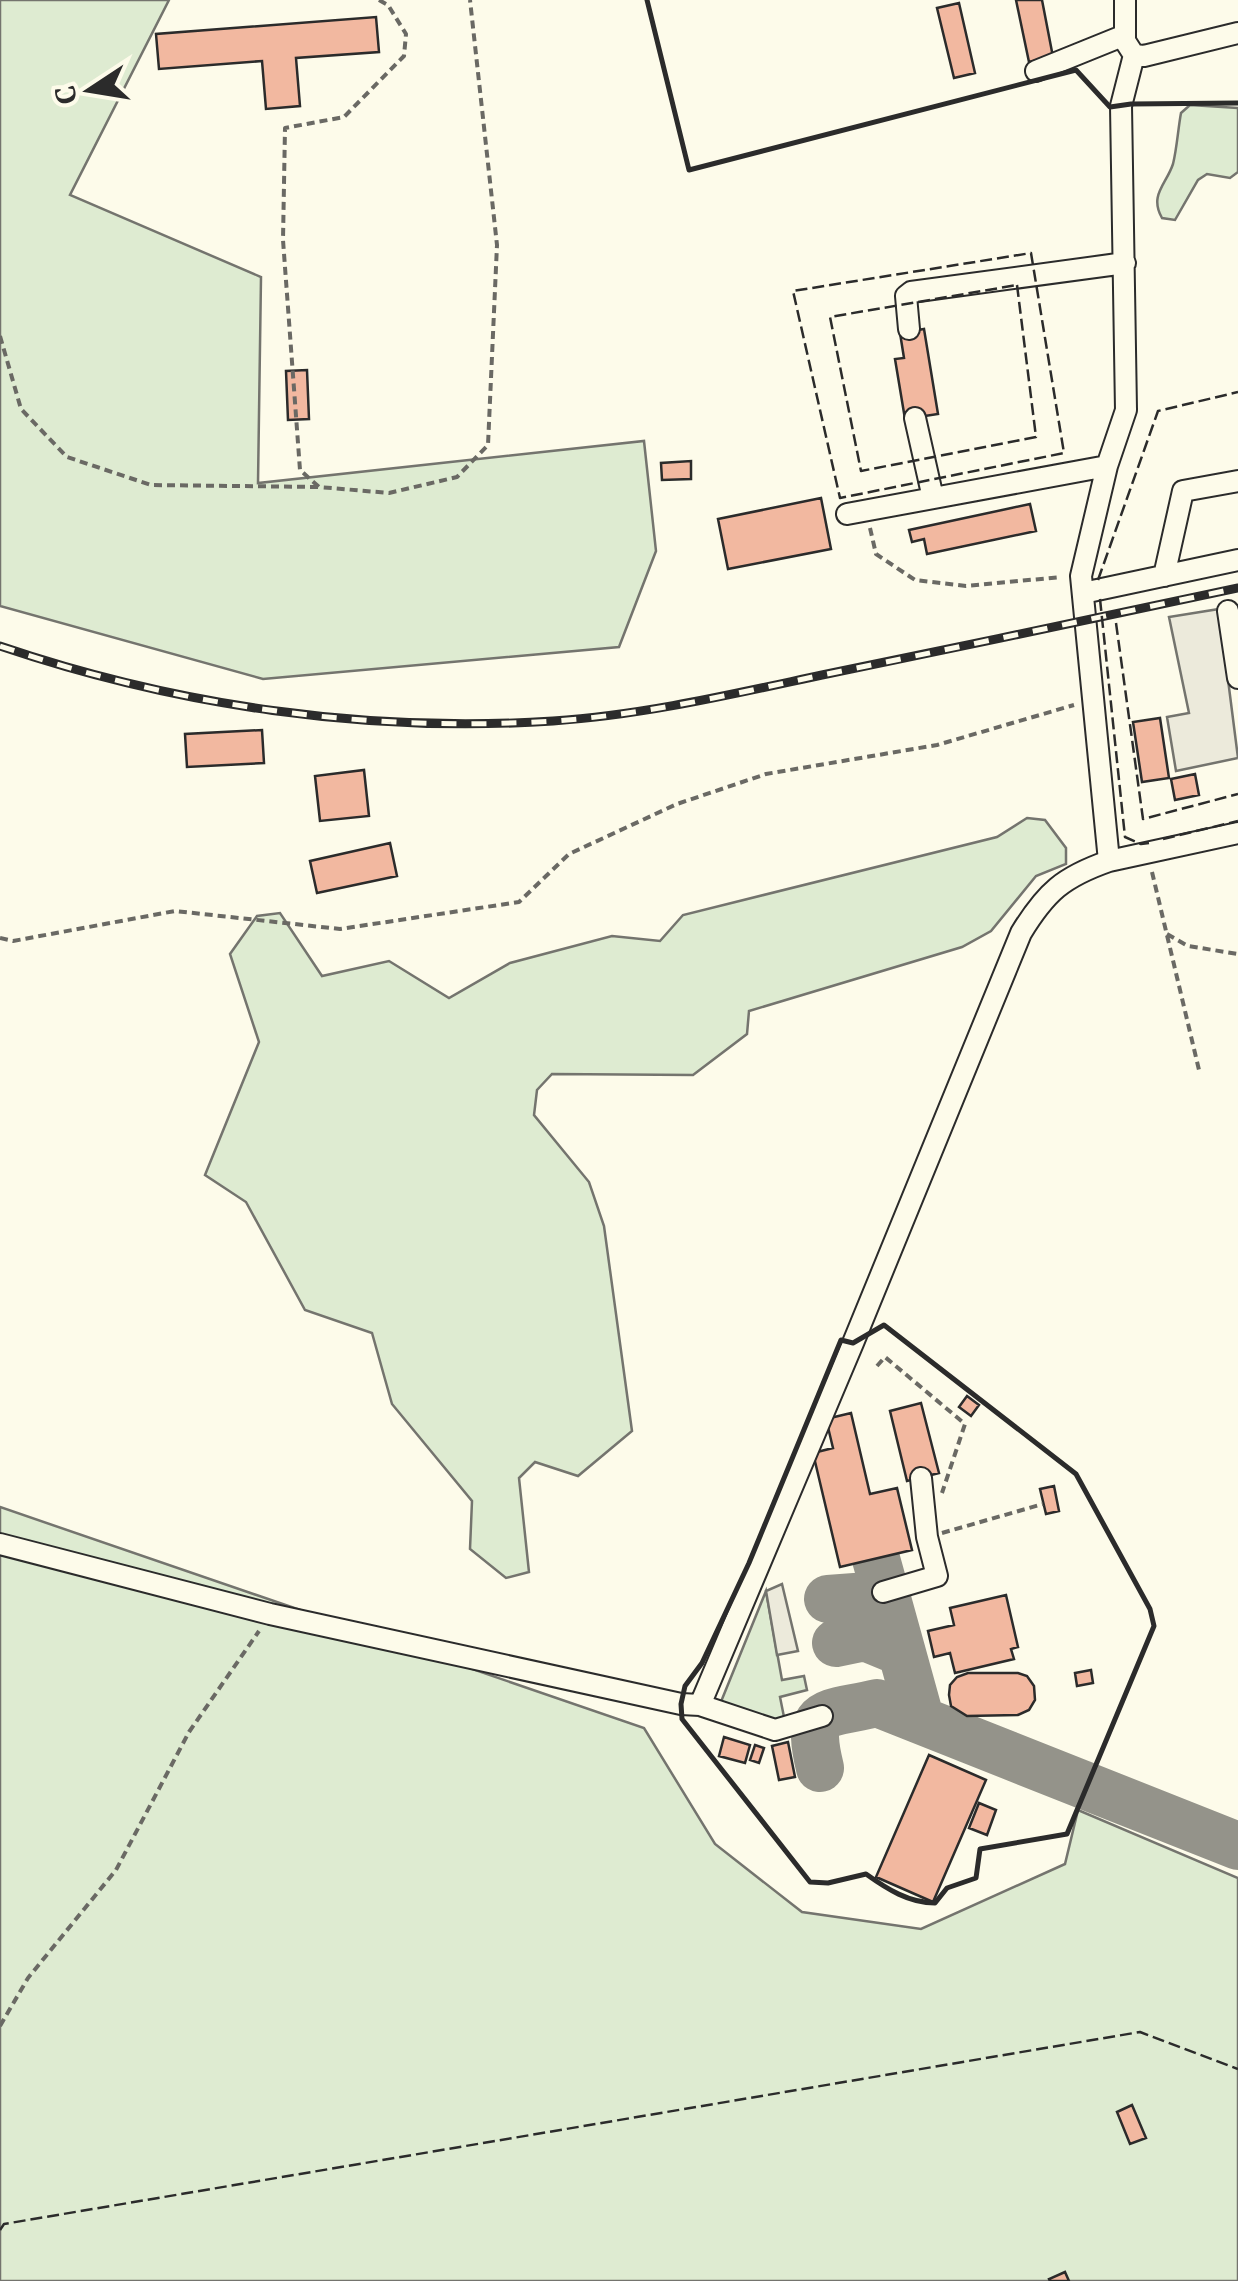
<svg xmlns="http://www.w3.org/2000/svg" width="1238" height="2281" font-family="'PT Serif',serif">
  <style>
    .green { fill: #deebd1; stroke: #74746e; stroke-width: 2.5 }
    .parking { fill: #eceadb; stroke: #74746e; stroke-width: 2.5 }
    .lines { fill: none; stroke-linecap: round; stroke-linejoin: round }
    .taxiway { stroke: #94938a; stroke-width: 48 }
    .building { fill: #f2b8a0; stroke: #2b2b2b; stroke-width: 2.5 }
    .minor-casing { stroke: #2b2b2b; stroke-width: 24 }
    .path { stroke: #6a6964; stroke-width: 4; stroke-dasharray: 8 5; stroke-linecap: butt }
    .minor { stroke: #fdfbea; stroke-width: 20 }
    .rail-casing { stroke: #2b2b2b; stroke-width: 9 }
    .rail { stroke: #fdfbea; stroke-width: 5; stroke-dasharray: 15; stroke-linecap: butt }
    .fence { stroke: #2b2b2b; stroke-width: 2.5; stroke-dasharray: 12 5; stroke-linecap: butt }
    .wall { stroke: #2b2b2b; stroke-width: 5 }
  </style>
  <rect width="100%" height="100%" fill="#fdfbea"/>
  <!-- green -->
  <path class="green" d="M0 0H169L70 195 261 277 258 483 644 441 656 551 619 647 263 679 0 606Z
    M1190 105 1238 108V172L1230 178 1207 174 1198 180 1175 220 1162 218C1149 195 1166 185 1173 164 1177 148 1178 129 1181 113Z
    M1027 818 1045 820 1066 848V864L1036 876 991 931 962 947 749 1011 747 1034 693 1075 552 1074 537 1090 534 1115 589 1182 604 1226 632 1431 578 1476 535 1462 519 1478 529 1572 506 1578 470 1549 472 1501 392 1404 372 1333 305 1310 246 1202 205 1175 259 1042 230 954 257 916 280 913 322 976 389 961 449 998 510 963 612 936 660 941 683 915 997 837Z
    M0 1507 644 1728 715 1844 802 1912 921 1929 1065 1864 1078 1810 1238 1878V2281H0Z
    M766 1591 782 1680 804 1676 807 1690 780 1697 786 1727 716 1714Z"/>
  <!-- parking -->
  <path class="parking" d="M1219 609 1238 758 1176 771 1167 717 1189 713 1169 617Z
    M782 1584 798 1651 777 1655 766 1591Z"/>
  <g class="lines">
    <!-- taxiway -->
    <path class="taxiway" d="M876 1559 920 1718
      M828 1599 855 1597 888 1611
      M836 1643 865 1637 899 1651
      M820 1768C805 1706 824 1716 877 1703L1238 1846"/>
  </g>
  <!-- building -->
  <path class="building" d="M1016 0H1042L1053 57 1029 62Z
    M959 3 975 73 954 78 937 8Z
    M376 17 379 52 296 58 300 106 266 109 262 61 159 69 156 34Z
    M924 329 938 414 905 419 895 359 904 358 900 333Z
    M307 370 309 419 288 420 286 371Z
    M691 461V479L662 480 661 463Z
    M821 498 831 549 728 569 718 519Z
    M1030 504 1036 531 927 554 924 539 912 542 909 530Z
    M1160 718 1169 778 1142 782 1133 722Z
    M262 730 264 763 187 767 185 734Z
    M364 770 369 816 320 821 315 776Z
    M1195 774 1199 795 1175 800 1171 779Z
    M390 843 397 876 317 893 310 861Z
    M967 1396 979 1405 971 1416 959 1407Z
    M921 1403 939 1473 907 1481 890 1411Z
    M851 1413 870 1494 897 1488 912 1550 840 1567 813 1453 833 1448 826 1419Z
    M1054 1486 1059 1511 1046 1514 1040 1489Z
    M1006 1595 1018 1647 1011 1649 1014 1659 955 1673 950 1653 934 1657 928 1631 954 1625 950 1608Z
    M1091 1670 1093 1683 1077 1686 1075 1673Z
    M968 1673H1018L1027 1676 1034 1686 1035 1700 1029 1710 1018 1715 967 1716 951 1706 949 1695 950 1685 957 1677Z
    M724 1737 750 1745 745 1763 719 1756Z
    M788 1742 795 1777 779 1780 772 1746Z
    M755 1745 764 1748 759 1763 750 1760Z
    M929 1755 986 1780 933 1902 876 1877Z
    M979 1803 996 1810 987 1835 969 1828Z
    M1132 2105 1146 2138 1130 2144 1117 2112Z
    M1065 2272 1069 2281H1050L1049 2279Z"/>
  <g class="lines">
    <defs>
      <path id="minor" d="M1125 0V41L1134 55 1144 56 1238 33
        M1036 71 1125 35
        M909 329 906 296 911 292 1125 263
        M915 418 933 498
        M847 514 1107 466
        M1164 576 1183 491 1238 481
        M1083 593 1238 560
        M1228 611 1238 678
        M1109 861 1081 576 1107 466 1126 410 1121 106 1134 55
        M0 1544 270 1614 681 1704 700 1705 775 1730 822 1716
        M883 1592 937 1576 927 1537 921 1478
        M700 1705 853 1343 1021 933C1046 892 1063 877 1109 861L1238 833"/>
    </defs>
    <!-- minor casing -->
    <use href="#minor" class="minor-casing"/>
    <!-- path -->
    <path class="path" d="M379 0 388 5 406 34 404 56 344 117 285 128 283 240 300 470 319 487 389 493 457 477 488 445 497 245 470 0
      M0 336 21 409 67 457 151 485 319 487
      M870 528 876 554 915 580 966 586 1061 577
      M1152 872 1199 1070
      M1167 934 1188 946 1238 954
      M0 938 13 941 175 911 340 929 519 902 569 854 677 804 766 774 937 745 1074 705
      M877 1366 885 1357 965 1424 942 1493
      M942 1533 1043 1504
      M0 2026 28 1978 116 1870 189 1732 259 1631"/>
    <!-- minor -->
    <use href="#minor" class="minor"/>
    <defs>
      <path id="rail" d="M0 646C177 706 366 733 553 721 644 715 733 694 822 675 961 647 1099 617 1238 588"/>
    </defs>
    <!-- rail casing -->
    <use href="#rail" class="rail-casing"/>
    <!-- rail -->
    <use href="#rail" class="rail"/>
    <!-- fence -->
    <path class="fence" d="M1031 253 1064 453 840 498 793 291Z
      M1017 285 1036 437 861 471 830 317Z
      M1098 580 1158 411 1238 392
      M1100 599 1125 837 1141 844 1149 843
      M1116 623 1143 819 1238 794
      M1163 839 1238 821
      M0 2230 4 2224 1140 2032 1238 2069"/>
    <!-- wall -->
    <path class="wall" d="M647 0 689 170 1076 70 1110 107 1131 104 1238 103
      M884 1325 1076 1474 1150 1609 1154 1626 1067 1834 980 1849 976 1878 947 1888 935 1903C909 1903 887 1889 866 1874L828 1883 810 1882 682 1719 681 1704 685 1686 702 1663 749 1563 841 1340 853 1343Z"/>
  </g>
  <!-- north arrow -->
  <g transform="translate(90 90) rotate(258)" stroke="#fdfbea" stroke-width="8" paint-order="stroke">
  <path d="M0-8L18 38L0 25L-18 38Z" fill="#2b2b2b"/>
  <text y="-15" font-size="28" font-weight="bold" text-anchor="middle" fill="#2b2b2b">С</text>
  </g>
</svg>
